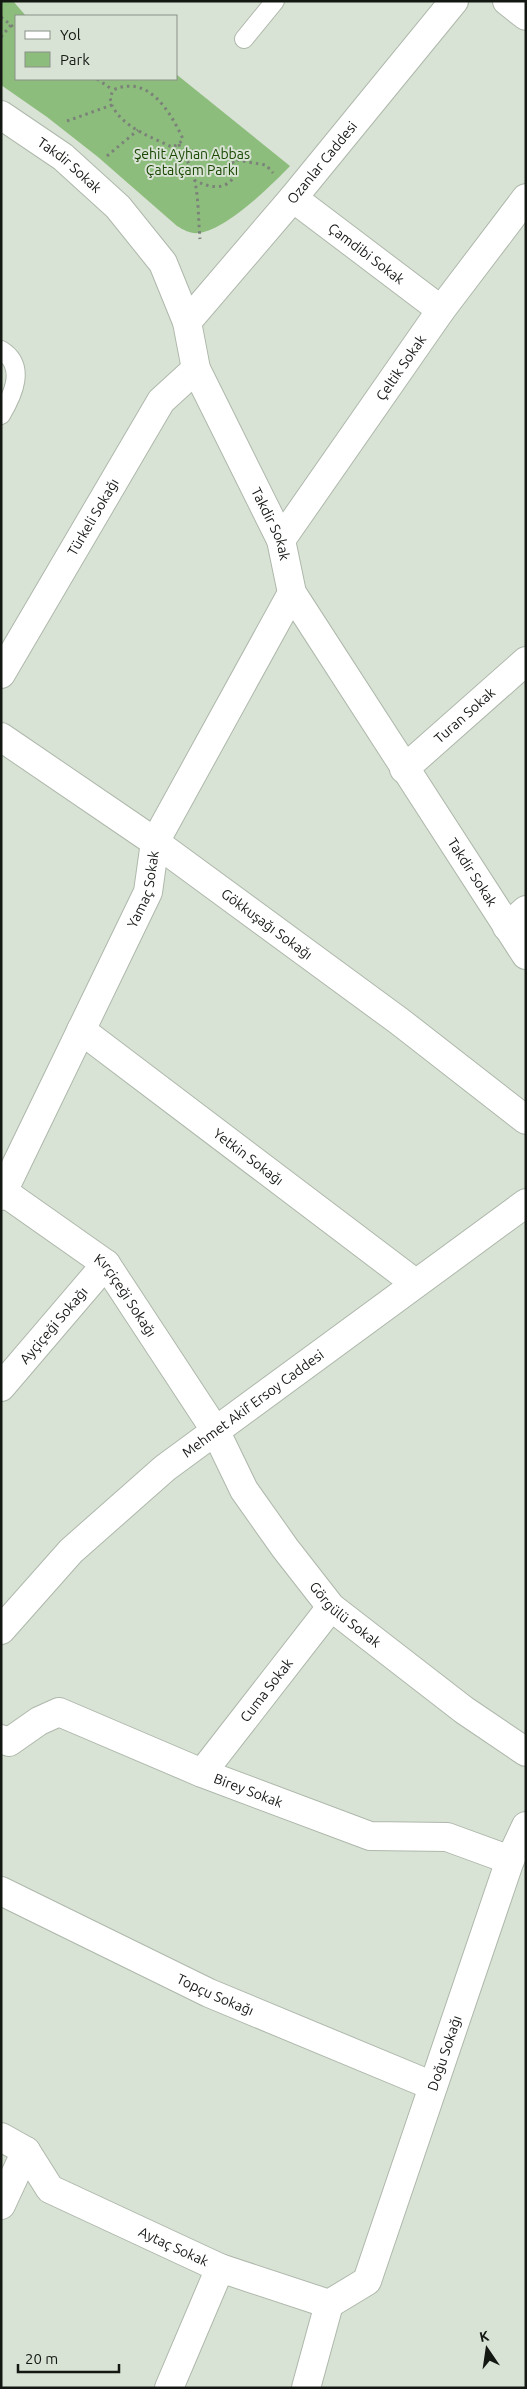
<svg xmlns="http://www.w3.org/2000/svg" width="527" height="2389" font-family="Ubuntu,sans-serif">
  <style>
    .green { fill: #8dbd7c }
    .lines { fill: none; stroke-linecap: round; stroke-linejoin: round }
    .lane-casing { stroke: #aeb8ab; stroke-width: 20 }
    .street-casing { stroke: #aeb8ab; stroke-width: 30 }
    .secondary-casing { stroke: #aeb8ab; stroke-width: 30 }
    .path { stroke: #7b8279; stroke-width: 3; stroke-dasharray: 2.5 4; stroke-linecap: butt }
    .lane { stroke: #fff; stroke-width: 18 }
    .street { stroke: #fff; stroke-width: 28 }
    .secondary { stroke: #fff; stroke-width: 28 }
    .labels { text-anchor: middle; stroke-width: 4; stroke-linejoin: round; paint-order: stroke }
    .park-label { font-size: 14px; fill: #1a4802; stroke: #d8e2d5 }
    .street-label { font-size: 14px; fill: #141813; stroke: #d8e2d5 }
  </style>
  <rect width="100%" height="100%" fill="#d8e2d5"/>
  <!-- green -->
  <path class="green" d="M1 1H13L26 16H16V79H176V74L290 166C271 186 227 229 199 233 190 234 184 230 177 226L98 157 47 117 1 85Z"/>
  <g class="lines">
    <defs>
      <path id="lane" d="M244 39 275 1
        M1 350C27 366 13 395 1 415"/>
      <g id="street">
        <path d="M507 1 526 16"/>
        <path id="s1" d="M1 115 63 157 118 207 163 263 187 322 196 369 281 540 292 593 526 955"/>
        <path id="s2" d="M293 198 441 310"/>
        <path id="s3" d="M281 540 441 310 526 198"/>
        <path id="s4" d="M1 674 161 401 196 369"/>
        <path id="s5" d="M1 737 155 842 399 1021 526 1120"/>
        <path id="s6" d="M404 769 526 661"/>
        <path d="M507 927 526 910"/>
        <path id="s7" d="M81 1030 415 1283"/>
        <path id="s8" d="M1 1190 106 1264 215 1430 244 1490 285 1548 331 1607 464 1710 526 1752"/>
        <path id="s9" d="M1 1196 148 892 155 842 292 593"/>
        <path id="s10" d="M1 1387 106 1264"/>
        <path id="s11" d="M1 1739 9 1742 39 1721 59 1712 202 1773 370 1836 447 1837 510 1860"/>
        <path id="s12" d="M202 1773 331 1607"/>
        <path id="s13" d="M1 1891 209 1993 433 2086"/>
        <path id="s14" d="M1 2137 26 2151 50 2189 220 2268 329 2304 367 2281 510 1860 526 1826"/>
        <path d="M1 2205 26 2151"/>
        <path d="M169 2388 220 2268"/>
        <path d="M306 2388 329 2304"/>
      </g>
      <g id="secondary">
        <path id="s15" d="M187 322 293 198 454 1"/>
        <path id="s16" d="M1 1630 71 1551 165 1468 526 1203"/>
      </g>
    </defs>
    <!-- lane casing -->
    <use href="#lane" class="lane-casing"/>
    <!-- street casing -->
    <use href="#street" class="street-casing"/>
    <!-- secondary casing -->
    <use href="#secondary" class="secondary-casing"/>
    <!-- path -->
    <path class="path" d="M1 17 11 25 1 37
      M11 25 16 30
      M97 79 113 90
      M67 121 112 105 110 98 113 90C148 74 170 111 183 139L179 144 172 147C151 137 122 127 112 105
      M179 144C182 158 187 158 191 168 199 187 198 219 200 239
      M107 156 138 130
      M182 156 187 150C213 154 239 161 266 165L273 173
      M194 180C210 188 227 192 236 173L232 159"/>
    <!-- lane -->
    <use href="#lane" class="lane"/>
    <!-- street -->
    <use href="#street" class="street"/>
    <!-- secondary -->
    <use href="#secondary" class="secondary"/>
  </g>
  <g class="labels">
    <!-- park labels -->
    <g class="park-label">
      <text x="192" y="159">Şehit Ayhan Abbas<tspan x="192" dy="16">Çatalçam Parkı</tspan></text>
    </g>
    <!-- street labels -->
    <g class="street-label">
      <text dy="5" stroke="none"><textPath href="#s15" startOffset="209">Ozanlar Caddesi</textPath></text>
      <text dy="5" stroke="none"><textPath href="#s1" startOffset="85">Takdir Sokak</textPath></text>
      <text dy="5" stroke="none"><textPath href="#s2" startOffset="92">Çamdibi Sokak</textPath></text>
      <text dy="5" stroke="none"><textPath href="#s3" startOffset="210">Çeltik Sokak</textPath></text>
      <text dy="5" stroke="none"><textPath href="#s4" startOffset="182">Türkeli Sokağı</textPath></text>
      <text dy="5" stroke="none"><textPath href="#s1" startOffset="505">Takdir Sokak</textPath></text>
      <text dy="5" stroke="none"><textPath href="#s6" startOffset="81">Turan Sokak</textPath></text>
      <text dy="5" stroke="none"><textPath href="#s1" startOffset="910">Takdir Sokak</textPath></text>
      <text dy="5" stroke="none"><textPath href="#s9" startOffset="339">Yamaç Sokak</textPath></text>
      <text dy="5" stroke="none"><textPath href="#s5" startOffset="325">Gökkuşağı Sokağı</textPath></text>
      <text dy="5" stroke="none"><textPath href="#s7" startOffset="210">Yetkin Sokağı</textPath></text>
      <text dy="5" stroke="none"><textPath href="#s8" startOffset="165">Kırçiçeği Sokağı</textPath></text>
      <text dy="5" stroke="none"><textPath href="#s10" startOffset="81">Ayçiçeği Sokağı</textPath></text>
      <text dy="5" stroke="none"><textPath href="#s16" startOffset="340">Mehmet Akif Ersoy Caddesi</textPath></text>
      <text dy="5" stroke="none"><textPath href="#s8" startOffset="555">Görgülü Sokak</textPath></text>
      <text dy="5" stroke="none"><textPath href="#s12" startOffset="105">Cuma Sokak</textPath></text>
      <text dy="5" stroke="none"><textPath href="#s11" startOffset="272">Birey Sokak</textPath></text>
      <text dy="5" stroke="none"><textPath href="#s13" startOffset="238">Topçu Sokağı</textPath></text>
      <text dy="5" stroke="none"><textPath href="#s14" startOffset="661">Doğu Sokağı</textPath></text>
      <text dy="5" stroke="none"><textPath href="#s14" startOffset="210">Aytaç Sokak</textPath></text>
    </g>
  </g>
  <!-- border -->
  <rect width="527" height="2389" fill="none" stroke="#141813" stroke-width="5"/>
  <!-- legend -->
  <rect x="15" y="15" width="162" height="65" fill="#d8e2d5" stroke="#8a9187"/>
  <rect x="25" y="31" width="25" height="8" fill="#ffffff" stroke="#8a9187"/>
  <text x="60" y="40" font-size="15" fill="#141813">Yol</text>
  <rect x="25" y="52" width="25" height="15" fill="#8dbd7c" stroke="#8a9187"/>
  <text x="60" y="65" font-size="15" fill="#141813">Park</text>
  <!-- north arrow -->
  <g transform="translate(487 2349) rotate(347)" stroke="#d8e2d5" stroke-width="4" paint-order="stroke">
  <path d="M0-4L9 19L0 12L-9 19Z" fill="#141813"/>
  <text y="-8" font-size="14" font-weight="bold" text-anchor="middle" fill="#141813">K</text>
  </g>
  <!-- scale -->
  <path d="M18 2364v8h101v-8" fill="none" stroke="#141813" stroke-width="2.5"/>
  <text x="25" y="2364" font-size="15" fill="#141813" stroke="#d8e2d5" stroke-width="4" paint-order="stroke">20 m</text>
</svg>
